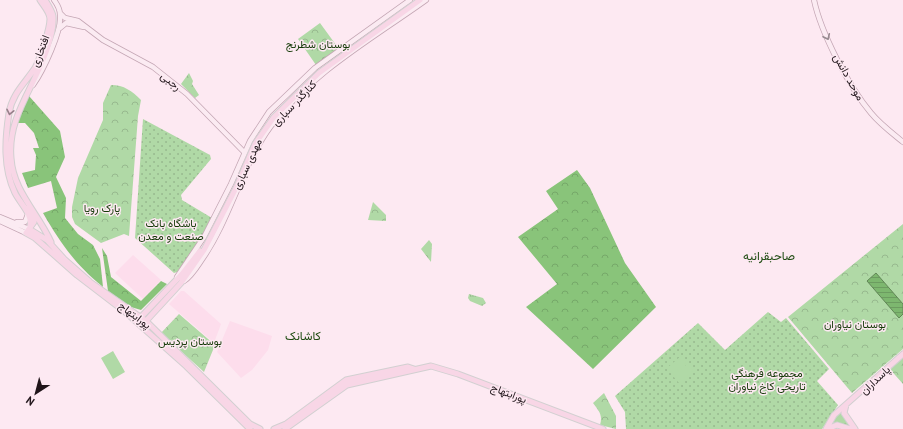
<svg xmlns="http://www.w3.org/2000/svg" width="903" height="429" font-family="'PT Sans',Vazirmatn,sans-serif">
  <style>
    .built { fill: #fdddec }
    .grass { fill: url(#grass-tufts) }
    .forest { fill: url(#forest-crowns) }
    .park { fill: url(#park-crowns) }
    .garden { fill: url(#garden-dots) }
    .pitch { fill: #b0d9a6 }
    .water { fill: url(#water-rules); stroke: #618656 }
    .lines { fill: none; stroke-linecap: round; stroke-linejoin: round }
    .secondary-casing { stroke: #c4a6b4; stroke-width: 6 }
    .primary-casing { stroke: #d2d0d1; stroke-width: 7 }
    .secondary { stroke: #fbebf2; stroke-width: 4.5 }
    .primary { stroke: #f8d6e6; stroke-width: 5 }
    .oneway { stroke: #988b91 }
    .oneway2 { stroke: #977f8a }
    .labels { text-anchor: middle; stroke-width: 3; stroke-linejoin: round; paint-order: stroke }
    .park-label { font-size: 11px; fill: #143a07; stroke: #fde9f2 }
    .street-label { font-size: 11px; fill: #20151a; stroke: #fde9f2 }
    .neighbourhood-label { font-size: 12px; fill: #1d4a10; stroke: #fde9f2 }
  </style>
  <defs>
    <pattern id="grass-tufts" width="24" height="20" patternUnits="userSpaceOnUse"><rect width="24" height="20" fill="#b0d9a6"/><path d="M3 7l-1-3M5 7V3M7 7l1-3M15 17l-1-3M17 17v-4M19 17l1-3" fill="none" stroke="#97b98e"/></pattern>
    <pattern id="forest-crowns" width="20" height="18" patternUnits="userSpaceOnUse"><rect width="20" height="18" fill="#89c47a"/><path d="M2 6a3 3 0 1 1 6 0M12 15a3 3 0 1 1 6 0" fill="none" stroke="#76a869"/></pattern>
    <pattern id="park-crowns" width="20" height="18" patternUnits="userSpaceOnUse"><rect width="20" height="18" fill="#b0d9a6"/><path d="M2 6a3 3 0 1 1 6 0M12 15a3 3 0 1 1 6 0" fill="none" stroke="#97b98e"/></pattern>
    <pattern id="garden-dots" width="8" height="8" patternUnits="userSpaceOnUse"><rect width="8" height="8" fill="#b0d9a6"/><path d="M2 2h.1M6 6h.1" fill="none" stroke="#97b98e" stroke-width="1.8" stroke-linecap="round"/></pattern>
    <pattern id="water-rules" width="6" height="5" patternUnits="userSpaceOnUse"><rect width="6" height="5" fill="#7db76f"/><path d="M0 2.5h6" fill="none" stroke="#6c9c60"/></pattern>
  </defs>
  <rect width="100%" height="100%" fill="#fde9f2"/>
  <!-- built -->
  <path class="built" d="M133 255 161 280 143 299 115 273Z
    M181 291H184L221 324 214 343 169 304Z
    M230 321 272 336 268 350 252 370 241 378 217 352Z"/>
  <!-- grass -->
  <path class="grass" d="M469 294 483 298 486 303 482 306 470 301 468 298Z
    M843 410 853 429 841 424 829 425Z"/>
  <!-- forest -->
  <path class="forest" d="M29 96 60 131 65 157 56 177 66 198 65 218 78 234 93 245 100 259 103 287C75 264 61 244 43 213L57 208 51 181 28 188 22 173 35 170 36 155 33 148H39L34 133 25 123H17Z
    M577 170 590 188 625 263 656 307 593 369 526 307 557 284 518 237 558 209 546 191Z
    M102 248 107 256 111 277 141 301 161 281 167 284 141 310 131 307 108 291Z"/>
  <!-- park -->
  <path class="park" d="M320 23 339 49 316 65 298 39Z
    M189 73 193 81 192 84 199 95 195 98 181 84Z
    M111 85C124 85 132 91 141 100L138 116 129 236 124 234 101 243 75 224 72 217V207L78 178 103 120V103Z
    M373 202 386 215V221L368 220Z
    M903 224V349L852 393 788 317Z
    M429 240 432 244 431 262 421 249Z
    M179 314 215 345 204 372 161 333Z
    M903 354V384L888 367Z
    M604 393 616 416V429L600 425C603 415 599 411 593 403Z"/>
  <!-- garden -->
  <path class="garden" d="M143 119 210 155 211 159 181 195 182 200 212 218 198 244 177 272 174 273 135 238Z
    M768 312 781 322 786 318 829 369 817 381 838 405 822 429H626L625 412 615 396 698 323 725 350Z"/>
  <!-- pitch -->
  <path class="pitch" d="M113 351 125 372 113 379 101 358Z
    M681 356 686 363 672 375 667 368Z
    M687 364 693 371 679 383 673 376Z"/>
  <!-- water -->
  <path class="water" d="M876 273 903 304V314L899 318 867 281Z"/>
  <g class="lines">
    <defs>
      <path id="secondary" d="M814 0C821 33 849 87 871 113 880 124 892 133 903 142
        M60 13 65 18 78 21 103 40 153 67 187 94 244 152
        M60 28 66 23 84 27
        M33 85C43 71 62 31 60 15 60 10 57 4 54 0
        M0 217 29 229
        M0 221 26 233
        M17 222H25L28 214
        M177 277 204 237 231 184 250 141 269 112 315 68 410 0
        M184 281C192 276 198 265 203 258 231 217 242 165 271 126 311 73 373 38 426 0"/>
      <path id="primary" d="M45 0C48 5 52 11 53 16 54 27 51 37 48 46 37 84 7 116 11 158 13 191 38 213 51 242
        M29 207 34 222 26 233 35 238 77 275 124 311 186 366 250 429
        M30 226C33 215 20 203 15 193 3 168 5 139 9 113 12 94 25 83 35 68 40 59 50 29 50 19 50 12 43 5 40 0
        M29 229 47 240 65 260 90 282 146 321 250 424 260 429
        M141 317 182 274 200 251
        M141 322 146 321 181 283 204 250 237 186 255 144 274 117 319 73 420 0
        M846 405 844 413 855 429
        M274 429 286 424 346 380 408 367 414 369
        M285 429 347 385 431 366 458 374 603 429
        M826 429 834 415 903 354
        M827 429 837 425 850 429"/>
    </defs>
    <!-- secondary casing -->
    <use href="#secondary" class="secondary-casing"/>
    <!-- primary casing -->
    <use href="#primary" class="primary-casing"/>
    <!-- secondary -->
    <use href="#secondary" class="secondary"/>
    <!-- primary -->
    <use href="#primary" class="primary"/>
  </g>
  <!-- one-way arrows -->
  <defs><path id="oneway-chevron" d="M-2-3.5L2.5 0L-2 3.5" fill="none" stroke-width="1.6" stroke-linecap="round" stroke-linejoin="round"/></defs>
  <use class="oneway" href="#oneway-chevron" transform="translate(827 37) rotate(65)"/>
  <use class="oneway2" href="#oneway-chevron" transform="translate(10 112) rotate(102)"/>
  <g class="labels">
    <!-- park labels -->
    <g class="park-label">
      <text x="318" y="48">بوستان شطرنج</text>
      <text x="102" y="212">پارک رویا</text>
      <text x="171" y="227">باشگاه بانک<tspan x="171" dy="13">صنعت و معدن</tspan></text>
      <text x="855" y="328">بوستان نیاوران</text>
      <text x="190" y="345">بوستان پردیس</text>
      <text x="767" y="377">مجموعه فرهنگی<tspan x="767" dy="13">تاریخی کاخ نیاوران</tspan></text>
    </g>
    <!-- street labels -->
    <g class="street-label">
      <text transform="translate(40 51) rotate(-69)" y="4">افتخاری</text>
      <text transform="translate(849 77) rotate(61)" y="4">موحد دانش</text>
      <text transform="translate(171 81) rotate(39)" y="4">رجبی</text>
      <text transform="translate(294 103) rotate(-46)" y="4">کنارگذر سباری</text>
      <text transform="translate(247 164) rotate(-65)" y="4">مهدی سباری</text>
      <text transform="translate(135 315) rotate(37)" y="4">پورابتهاج</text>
      <text transform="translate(875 380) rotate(-43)" y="4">پاسداران</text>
      <text transform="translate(509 393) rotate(21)" y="4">پورابتهاج</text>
    </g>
    <!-- neighbourhood labels -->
    <g class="neighbourhood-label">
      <text x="769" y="260">صاحبقرانیه</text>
      <text x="303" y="340">کاشانک</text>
    </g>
  </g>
  <!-- north arrow -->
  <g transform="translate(36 393) rotate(216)" stroke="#fde9f2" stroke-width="3" paint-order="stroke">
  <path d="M0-3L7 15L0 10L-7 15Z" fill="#20151a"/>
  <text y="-6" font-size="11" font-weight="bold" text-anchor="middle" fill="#20151a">N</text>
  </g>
</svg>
